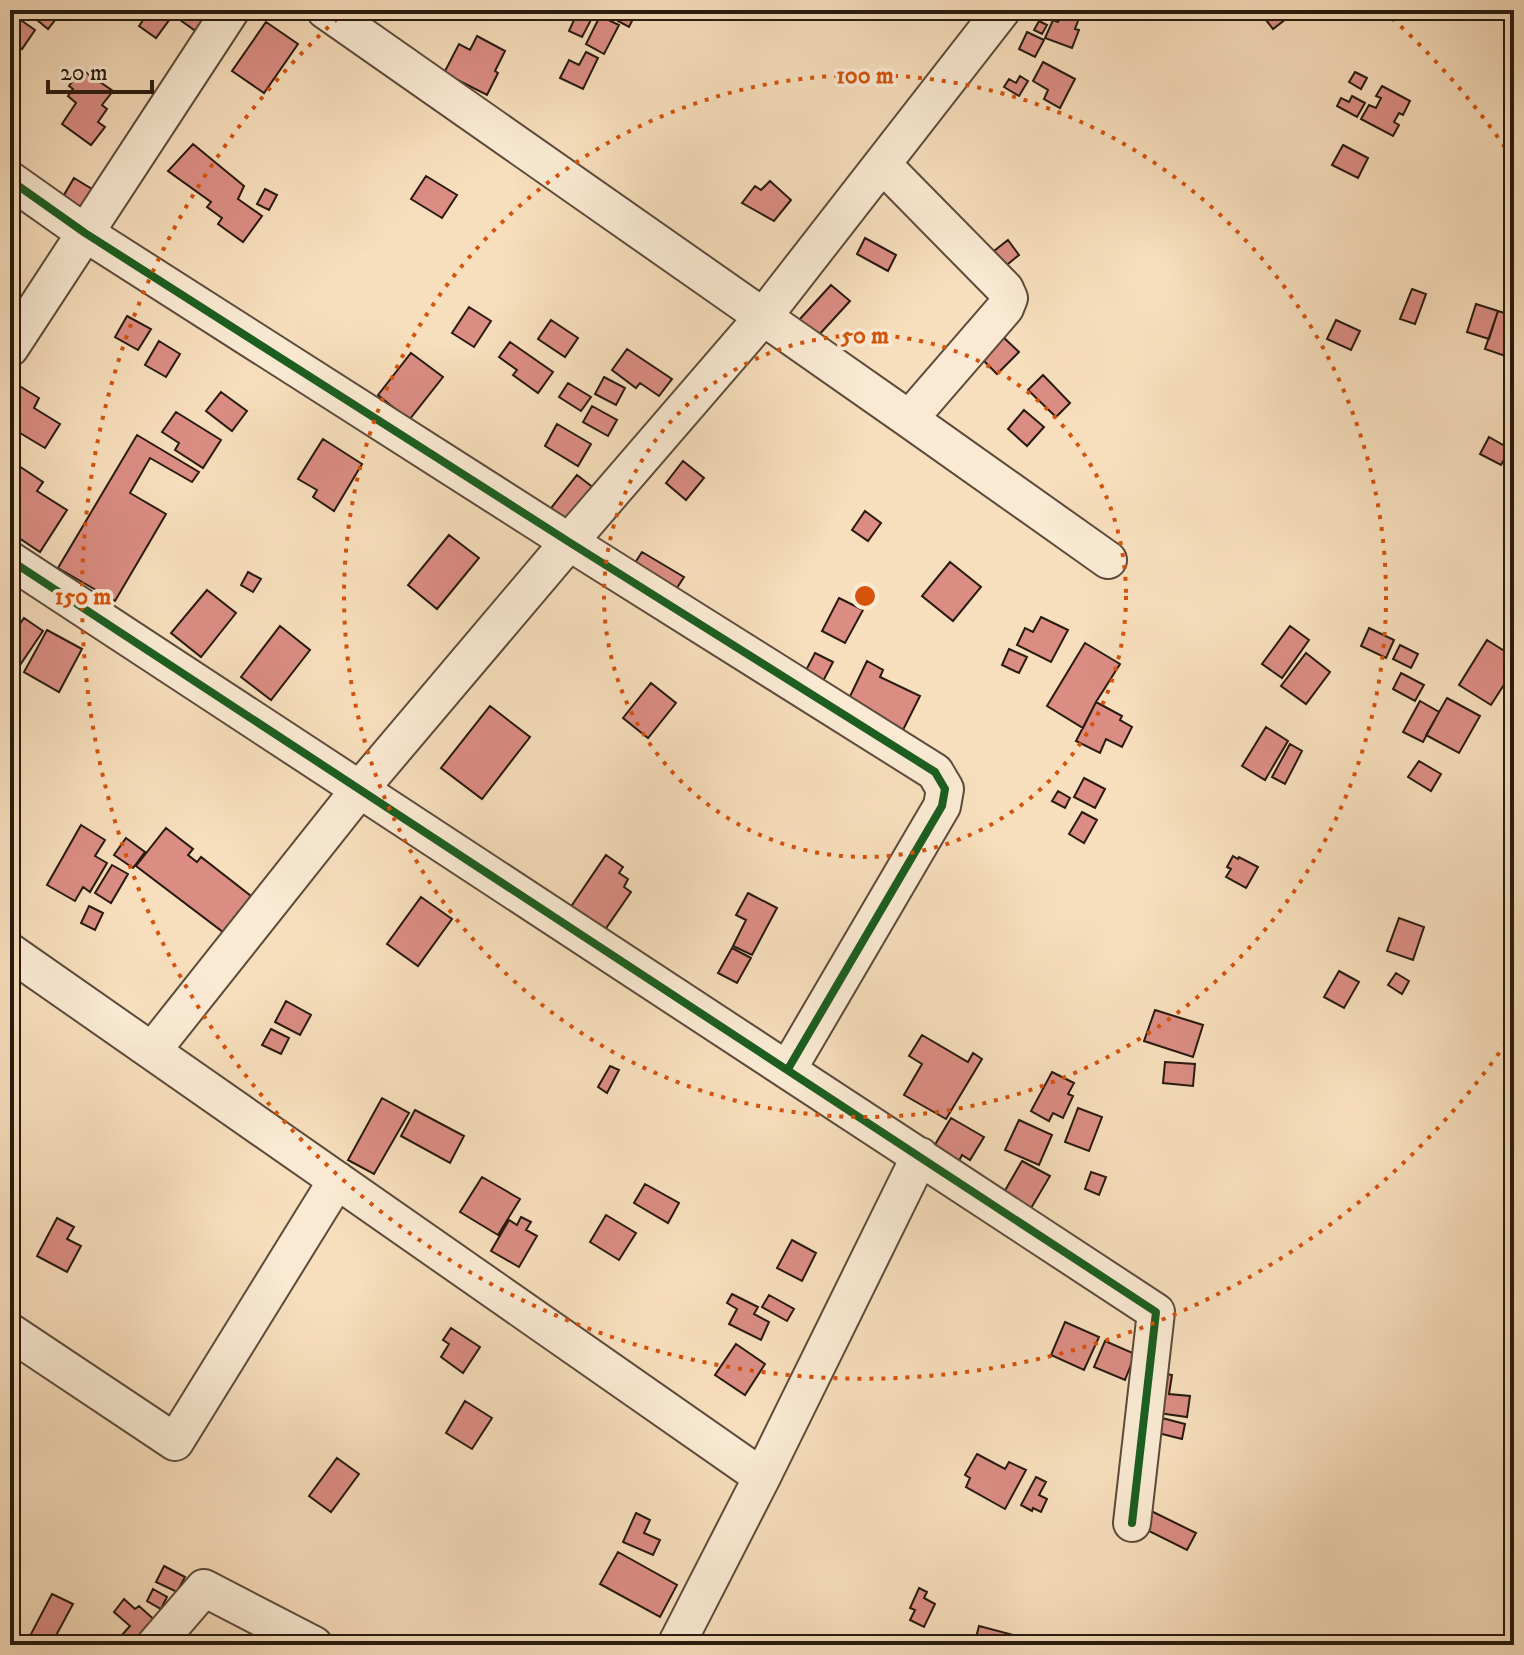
<svg xmlns="http://www.w3.org/2000/svg" width="1524" height="1655" font-family="'IM FELL DW Pica',serif">
  <style>
    .building { fill: #db8d84; stroke: #281a0f; stroke-width: 2 }
    .lines { fill: none; stroke-linecap: round; stroke-linejoin: round }
    .minor-casing { stroke: #5c4b3a; stroke-width: 40 }
    .minor { stroke: #faead3; stroke-width: 36 }
    .cycleway-casing { stroke: #faead3; stroke-width: 13 }
    .cycleway { stroke: #1b5e20; stroke-width: 8 }
    .ring { fill: none; stroke: #d5530c; stroke-width: 4; stroke-dasharray: 4 8 }
    .centre { fill: #d5530c; stroke: #faead3; stroke-width: 4 }
    .ring-label { font-size: 24px; text-anchor: middle; font-weight: bold; fill: #d5530c; stroke: #faead3; stroke-width: 7; stroke-linejoin: round; paint-order: stroke }
  </style>
  <rect width="100%" height="100%" fill="#f7debc"/>
  <filter id="stains"><feTurbulence type="fractalNoise" baseFrequency=".0025" numOctaves="4"/><feColorMatrix values="0 0 0 0 .2 0 0 0 0 .09 0 0 0 0 .02 0 0 0 .5 -.17"/></filter>
  <radialGradient id="worn" r=".72"><stop offset=".6" stop-color="#630" stop-opacity="0"/><stop offset="1" stop-color="#630" stop-opacity=".3"/></radialGradient>
  <!-- building -->
  <path class="building" d="M25 10H63L48 29Z
    M150 10H223L204 37 173 15 156 38 139 26Z
    M623 10 635 15 629 27 618 21Z
    M1063 10H1082L1075 29 1079 30 1072 48 1045 38 1053 20 1058 22Z
    M1258 10H1287L1291 15 1273 29Z
    M578 11 592 18 582 37 569 31Z
    M12 14 35 30 22 49 10 41V17Z
    M600 16 619 25 604 54 586 44Z
    M1039 21 1047 25 1042 34 1034 30Z
    M266 22 298 44 264 93 232 71Z
    M1027 32 1044 40 1035 57 1019 49Z
    M477 36 505 51 495 71 498 73 487 95 444 73 459 44 470 50Z
    M586 52 598 58 583 89 560 78 569 60 579 65Z
    M1043 62 1075 79 1060 108 1044 99 1048 90 1033 81Z
    M81 69 113 91 102 105 107 109 98 122 105 127 91 145 62 124 76 103 68 96 73 89 69 86Z
    M1355 72 1367 78 1361 89 1349 82Z
    M1020 76 1028 81 1019 96 1004 87 1009 79 1016 83Z
    M1382 86 1410 101 1403 115 1399 113 1394 122 1399 125 1393 136 1361 119 1369 105 1376 108 1381 98 1376 96Z
    M1352 96 1365 103 1357 117 1337 106 1341 98 1349 102Z
    M193 144 244 186 238 199 262 216 243 242 218 224 222 218 207 207 211 202 168 171Z
    M1343 145 1368 158 1358 178 1332 165Z
    M426 176 457 195 442 218 411 199Z
    M74 178 92 189 79 211 61 200Z
    M770 181 791 200 774 221 742 203 755 186 761 190Z
    M265 189 277 195 269 210 257 204Z
    M865 238 896 255 888 271 857 254Z
    M1008 240 1019 255 997 273 985 258Z
    M831 285 850 301 817 337 799 320Z
    M1412 289 1426 294 1415 324 1400 319Z
    M1476 304 1498 311 1489 339 1467 332Z
    M469 307 491 321 474 347 452 333Z
    M1498 311 1514 316V349L1511 358 1485 349Z
    M127 316 151 329 138 350 115 337Z
    M551 320 578 338 565 357 538 339Z
    M1336 320 1360 331 1351 350 1327 339Z
    M1001 335 1019 352 997 374 980 357Z
    M159 341 180 354 166 377 145 365Z
    M510 342 553 372 538 393 513 375 517 370 499 357Z
    M627 349 672 379 659 396 640 383 636 388 612 370Z
    M411 353 443 377 409 420 378 395Z
    M1043 375 1070 403 1056 417 1028 390Z
    M604 377 625 388 616 405 595 394Z
    M13 382 39 398 34 408 60 424 45 448 10 427V411L15 402 10 399V387Z
    M568 383 591 397 581 411 559 397Z
    M221 392 247 411 232 431 206 411Z
    M592 406 617 420 608 436 583 422Z
    M1024 410 1044 427 1027 446 1008 429Z
    M176 412 221 440 203 468 175 450 179 443 162 432Z
    M557 424 591 444 578 466 545 446Z
    M137 435 199 472 192 482 150 458 130 493 166 514 115 601 58 568Z
    M1489 437 1510 449 1501 465 1480 454Z
    M323 439 362 464 334 511 313 497 317 490 298 479Z
    M10 460 43 482 37 491 67 510 40 552 10 532Z
    M683 461 704 478 686 500 666 483Z
    M577 475 595 489 565 526 548 512Z
    M865 511 881 523 868 541 852 530Z
    M449 535 479 558 437 609 408 585Z
    M642 552 684 577 673 594 631 569Z
    M950 562 981 587 953 621 922 596Z
    M248 572 261 579 253 592 241 585Z
    M207 590 236 613 201 657 171 633Z
    M839 598 863 610 845 643 822 631Z
    M1041 617 1068 630 1051 662 1017 645 1025 628 1033 632Z
    M24 618 43 631 10 680V638Z
    M280 626 310 650 271 700 241 677Z
    M1290 626 1309 640 1282 678 1262 664Z
    M1369 628 1394 640 1386 658 1361 646Z
    M47 630 82 649 59 692 24 672Z
    M1487 640 1514 657V669L1491 705 1459 685Z
    M1085 643 1120 664 1096 702 1083 728 1047 706Z
    M1400 645 1418 654 1411 668 1393 659Z
    M1009 649 1027 657 1019 673 1002 665Z
    M815 653 833 662 821 685 803 676Z
    M1306 653 1330 672 1306 704 1281 686Z
    M867 661 883 670 880 677 920 696 898 740 842 713Z
    M1401 673 1424 685 1415 701 1393 689Z
    M651 683 676 703 648 738 623 718Z
    M1447 698 1480 716 1459 753 1426 735Z
    M1420 701 1439 712 1423 742 1403 732Z
    M1096 702 1122 716 1120 720 1132 727 1122 747 1106 739 1100 753 1076 741Z
    M490 706 530 737 482 799 441 768Z
    M1266 727 1288 741 1265 780 1242 766Z
    M1290 744 1302 751 1285 784 1272 777Z
    M1419 761 1441 774 1431 791 1408 777Z
    M1084 778 1105 789 1095 808 1074 797Z
    M1058 791 1070 798 1065 808 1052 801Z
    M1082 812 1097 820 1084 843 1069 834Z
    M81 825 105 840 95 856 107 863 90 892 83 887 75 901 47 885Z
    M166 828 193 849 188 855 197 862 201 857 251 896 223 932 136 866Z
    M126 838 145 852 133 868 114 855Z
    M606 855 623 867 619 873 628 879 624 887 631 892 602 934 568 911Z
    M1233 856 1238 859 1239 857 1258 867 1246 888 1226 877 1231 869 1227 867Z
    M112 865 128 874 111 903 95 893Z
    M748 893 777 908 752 955 733 946 746 920 736 915Z
    M421 897 452 919 418 966 387 944Z
    M89 906 103 913 95 930 81 923Z
    M1399 918 1424 927 1413 960 1387 951Z
    M732 948 751 958 737 983 718 973Z
    M1339 971 1359 982 1344 1008 1324 997Z
    M1396 973 1409 981 1402 994 1388 985Z
    M286 1001 311 1015 300 1035 275 1022Z
    M1155 1010 1203 1025 1193 1057 1144 1041Z
    M271 1029 289 1038 281 1054 262 1045Z
    M922 1035 968 1062 973 1053 982 1059 946 1119 904 1095 922 1064 909 1056Z
    M1165 1062 1195 1064 1193 1086 1163 1083Z
    M610 1066 619 1070 607 1093 598 1087Z
    M1052 1072 1074 1083 1068 1094 1073 1096 1063 1118 1053 1113 1049 1121 1031 1111Z
    M382 1098 409 1113 374 1174 348 1160Z
    M1078 1108 1102 1117 1089 1151 1065 1142Z
    M415 1110 464 1136 450 1163 401 1136Z
    M951 1118 984 1137 970 1160 962 1155 958 1163 933 1148Z
    M1019 1120 1052 1135 1039 1165 1005 1150Z
    M1022 1161 1050 1176 1030 1210 1003 1194Z
    M1091 1172 1106 1177 1099 1195 1085 1189Z
    M482 1177 520 1199 498 1235 460 1212Z
    M645 1184 679 1203 668 1223 634 1203Z
    M606 1215 636 1233 619 1260 590 1242Z
    M521 1217 531 1222 526 1230 537 1236 519 1267 491 1251 509 1220 517 1225Z
    M57 1218 74 1227 67 1239 81 1246 67 1272 37 1256Z
    M792 1240 816 1253 802 1281 777 1268Z
    M732 1294 758 1307 754 1314 769 1322 761 1340 729 1324 737 1309 727 1303Z
    M769 1295 794 1309 787 1321 762 1307Z
    M1065 1322 1099 1337 1084 1370 1051 1355Z
    M451 1328 480 1347 463 1373 441 1357 449 1344 443 1340Z
    M1105 1341 1135 1354 1125 1380 1094 1367Z
    M736 1344 765 1364 745 1395 715 1375Z
    M1162 1373 1172 1375 1169 1394 1190 1396 1187 1417 1158 1413Z
    M465 1401 492 1418 472 1449 446 1433Z
    M1162 1418 1185 1424 1182 1439 1158 1433Z
    M977 1454 1005 1469 1009 1462 1026 1470 1005 1509 966 1487 970 1478 965 1475Z
    M337 1458 359 1474 331 1512 309 1496Z
    M1036 1477 1046 1482 1039 1495 1047 1499 1041 1512 1033 1508 1032 1511 1021 1505Z
    M1143 1507 1196 1533 1187 1550 1135 1524Z
    M636 1513 650 1520 644 1533 660 1540 653 1555 623 1542Z
    M618 1552 677 1585 660 1617 600 1584Z
    M164 1566 185 1577 177 1592 156 1582Z
    M919 1588 927 1592 924 1598 935 1604 924 1627 910 1620 915 1610 910 1608Z
    M153 1589 167 1597 161 1609 147 1601Z
    M52 1594 73 1604 51 1645 31 1634Z
    M124 1599 135 1609 139 1606 158 1623 139 1645H113L130 1626 114 1612Z
    M979 1626 1025 1638 1023 1645H974Z"/>
  <g class="lines">
    <defs>
      <path id="minor" d="M325 10 909 419 1108 560
        M882 164 1005 289 1009 298 1005 308 909 419
        M10 180 85 233 569 542 935 772 945 789 942 806 788 1069
        M10 348 231 10
        M10 560 1156 1312 1132 1523
        M10 952 762 1477
        M152 1051 360 789 569 542 763 317 1002 10
        M10 1332 175 1442 337 1180
        M155 1645 204 1588 314 1645
        M676 1645 762 1477 920 1156"/>
    </defs>
    <!-- minor casing -->
    <use href="#minor" class="minor-casing"/>
    <!-- minor -->
    <use href="#minor" class="minor"/>
    <defs>
      <path id="cycleway" d="M10 180 85 233 569 542 935 772 945 789 942 806 788 1069
        M10 560 1156 1312 1132 1523"/>
    </defs>
    <!-- cycleway casing -->
    <use href="#cycleway" class="cycleway-casing"/>
    <!-- cycleway -->
    <use href="#cycleway" class="cycleway"/>
  </g>
  <!-- distance rings -->
  <g class="ring">
    <circle cx="865" cy="596" r="261"/>
    <circle cx="865" cy="596" r="521"/>
    <path d="M1513 1033A782 782 0 1 1 347 10M1383 10A782 782 0 0 1 1513 159"/>
  </g>
  <circle cx="865" cy="596" r="12" class="centre"/>
  <g class="ring-label">
    <text x="865" y="83">100 m</text>
    <text x="865" y="343">50 m</text>
    <text x="83" y="604">150 m</text>
  </g>
  <!-- margin -->
  <rect width="1524" height="1655" fill="none" stroke="#f7debc" stroke-width="40"/>
  <rect x="12" y="12" width="1500" height="1631" fill="none" stroke="#281a0f" stroke-width="4"/>
  <rect x="20" y="20" width="1484" height="1615" fill="none" stroke="#281a0f" stroke-width="2"/>
  <!-- scale -->
  <path d="M48 80v12h104v-12" fill="none" stroke="#281a0f" stroke-width="4"/>
  <text x="60" y="80" font-size="24" fill="#281a0f" stroke="#faead3" stroke-width="6" paint-order="stroke">20 m</text>
  <rect width="100%" height="100%" filter="url(#stains)"/>
  <rect width="100%" height="100%" fill="url(#worn)"/>
</svg>
